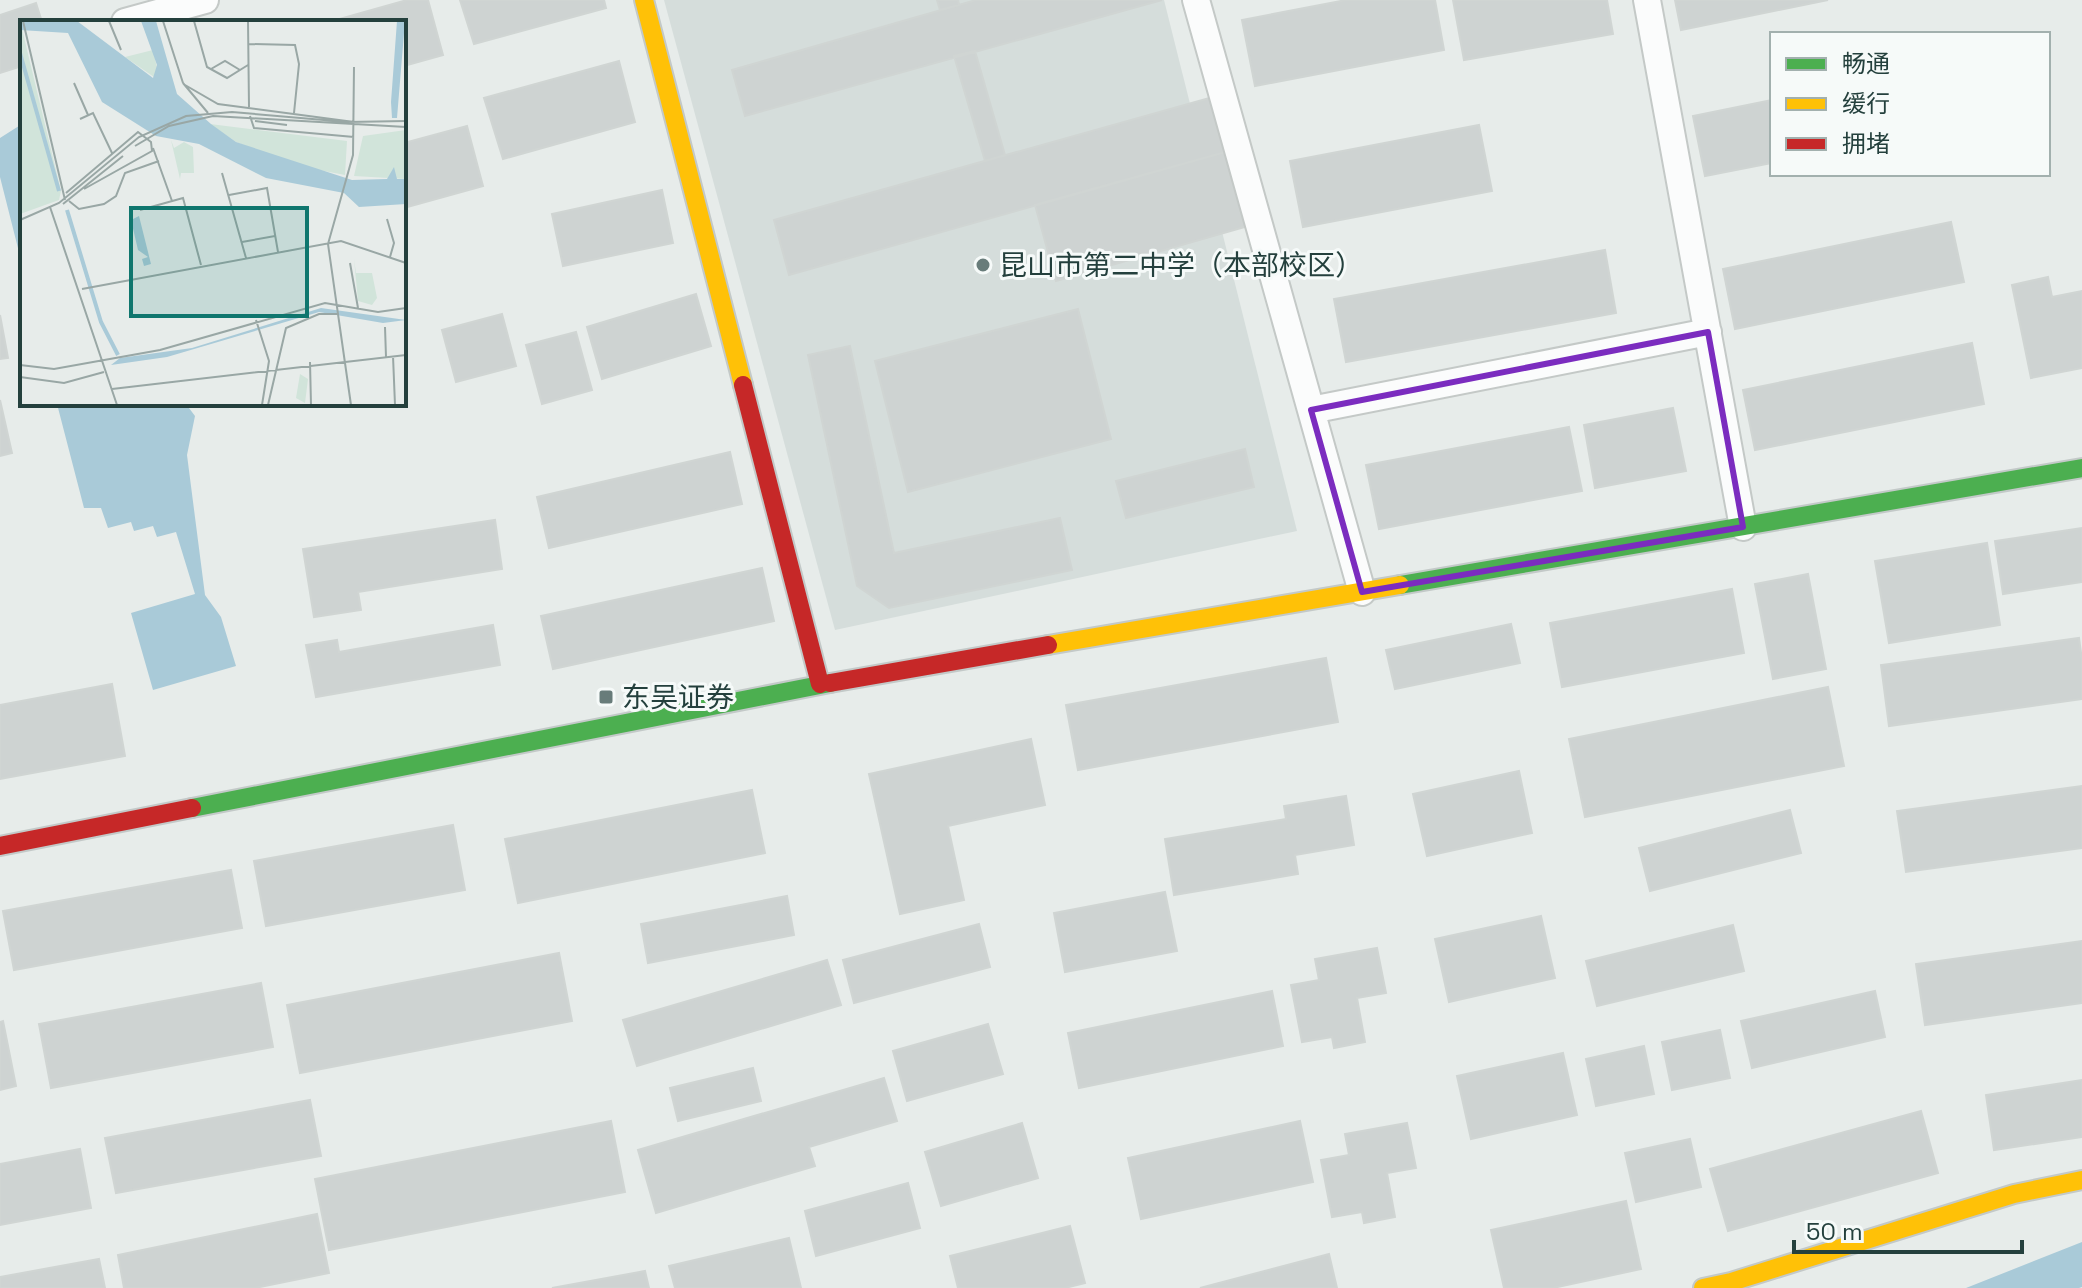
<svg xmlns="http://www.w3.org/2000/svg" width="2082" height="1288" font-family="'Space Grotesk','Noto Sans SC',sans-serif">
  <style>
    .built { fill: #d5dddb }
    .water { fill: #a9cad8 }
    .building { fill: #ced3d2; stroke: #d0d5d3; stroke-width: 2 }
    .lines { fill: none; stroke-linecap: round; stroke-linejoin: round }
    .street-casing { stroke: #c4c9c7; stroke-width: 30 }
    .fast-casing { stroke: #c3c9c8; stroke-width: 22 }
    .slow-casing { stroke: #c3c9c8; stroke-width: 22 }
    .jam-casing { stroke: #c3c9c8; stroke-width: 22 }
    .street { stroke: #fbfcfc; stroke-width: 26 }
    .fast { stroke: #4caf50; stroke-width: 18 }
    .slow { stroke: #ffc107; stroke-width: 18 }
    .jam { stroke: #c62828; stroke-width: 18 }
    .marked { fill: none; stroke: #7b2cbf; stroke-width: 6; stroke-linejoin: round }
    .poi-dot { fill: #687c7a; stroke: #f6faf9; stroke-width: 3 }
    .labels { text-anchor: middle; stroke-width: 6; stroke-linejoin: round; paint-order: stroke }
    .poi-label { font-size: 28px; fill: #24403d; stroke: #f6faf9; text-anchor: start }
    .inset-river { fill: none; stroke: #a9cad8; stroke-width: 4 }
    .inset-road { fill: none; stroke: #99a7a5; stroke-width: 2 }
    .view { fill: #0f766e; fill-opacity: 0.15; stroke: #0f766e; stroke-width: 4 }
    .inset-edge { fill: none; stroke: #24403d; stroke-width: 4 }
  </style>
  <rect width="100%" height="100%" fill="#e7ecea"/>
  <!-- built -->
  <path class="built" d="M664 0H1164L1297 531 835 630Z"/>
  <!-- water -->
  <path class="water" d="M22 124V264L0 177V138Z
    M57 404H186L195 416 187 455 205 595 221 617 236 666 153 690 131 613 195 594 176 532 157 537 153 526 134 531 131 522 108 528 101 508H84Z
    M2082 1242V1287L2079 1288H1966Z"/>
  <!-- building -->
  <path class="building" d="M407 0H428L443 55 404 66V22H329Z
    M460 0H604L606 8 474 44Z
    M937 0H958L959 5 940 10Z
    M976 0H1162L745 116 732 70Z
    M1346 0H1435L1444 50 1255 86 1242 20Z
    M1453 0H1607L1613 34 1464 60Z
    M1675 0H1828L1681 30Z
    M36 3 42 22H22V66L0 73V15Z
    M975 51 1005 155 985 161 954 56Z
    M619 61 635 122 503 159 484 98Z
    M1213 97 1229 151 789 275 774 220Z
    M1772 100V163L1705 176 1693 116Z
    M1479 125 1492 191 1303 227 1290 161Z
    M467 126 483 186 404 208V143Z
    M1229 151 1248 226 1056 281 1035 205Z
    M662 190 673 243 563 266 552 214Z
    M1951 222 1964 282 1735 329 1723 269Z
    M1605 250 1616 313 1346 362 1334 299Z
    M2048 277 2052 297 2082 291V368L2031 378 2012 285Z
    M696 294 711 346 602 379 587 327Z
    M1078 309 1111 439 908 492 875 361Z
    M502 314 516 366 456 382 442 330Z
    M0 315 8 358 0 359Z
    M576 332 592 390 542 404 526 345Z
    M1972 343 1984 404 1755 450 1743 390Z
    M850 346 894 553 1060 518 1072 570 889 608 857 586 808 355Z
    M0 400 12 453 0 456Z
    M1673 408 1686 471 1595 488 1584 425Z
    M1569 427 1582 491 1379 529 1366 465Z
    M1245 449 1254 487 1126 518 1116 481Z
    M730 452 742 504 549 548 537 497Z
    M495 520 502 569 358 592 361 610 314 617 303 549Z
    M2082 528V582L2003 594 1995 541Z
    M1987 543 2000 625 1889 643 1875 561Z
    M762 568 774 621 553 669 541 616Z
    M1808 574 1826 669 1773 679 1755 584Z
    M1732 589 1744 653 1562 687 1550 623Z
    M1511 624 1520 663 1395 689 1386 650Z
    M493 625 500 665 316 697 306 645 337 640 339 652Z
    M2079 638 2082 660V699L1889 726 1881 665Z
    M1326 658 1338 722 1078 770 1066 705Z
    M112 684 125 756 0 779V705Z
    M1828 687 1844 766 1585 817 1569 739Z
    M1031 739 1045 805 948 826 964 900 900 914 869 774Z
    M1519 771 1532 833 1427 856 1413 794Z
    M2082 786V848L1906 872 1897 811Z
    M752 790 765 853 518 903 505 839Z
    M1346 796 1354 845 1295 855 1298 874 1174 895 1165 839 1286 819 1284 806Z
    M1790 810 1801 853 1650 891 1639 848Z
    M453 825 465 890 266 926 254 861Z
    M231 870 242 928 14 970 3 911Z
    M1165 892 1177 951 1065 972 1054 913Z
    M787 896 794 935 648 963 641 924Z
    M1541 916 1555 978 1449 1002 1435 939Z
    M979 924 990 967 854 1003 843 960Z
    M1733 925 1744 971 1597 1006 1586 961Z
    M2082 941V1003L1925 1025 1916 964Z
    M1377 948 1386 993 1357 998 1365 1042 1334 1048 1332 1037 1302 1042 1291 985 1319 980 1315 959Z
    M559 953 572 1021 300 1073 287 1005Z
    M827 960 841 1005 637 1066 623 1020Z
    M261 983 273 1047 51 1088 39 1024Z
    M1272 991 1283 1046 1079 1088 1068 1033Z
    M1875 991 1885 1037 1752 1068 1741 1021Z
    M3 1021 16 1086 0 1090V1022Z
    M988 1024 1003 1074 907 1101 893 1051Z
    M1720 1030 1730 1078 1672 1090 1662 1042Z
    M1644 1046 1654 1094 1596 1106 1586 1059Z
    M1563 1053 1577 1115 1471 1139 1457 1076Z
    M753 1068 761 1101 678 1121 670 1088Z
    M884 1078 897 1121 809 1147 815 1166 656 1213 638 1150Z
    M2082 1080V1137L1994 1150 1986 1095Z
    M310 1100 321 1156 116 1193 105 1138Z
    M1921 1111 1938 1173 1728 1231 1710 1169Z
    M611 1121 625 1192 329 1250 315 1179Z
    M1300 1121 1313 1182 1141 1219 1128 1158Z
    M1022 1123 1038 1178 941 1206 925 1152Z
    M1407 1123 1416 1168 1387 1173 1395 1217 1364 1223 1362 1212 1332 1217 1321 1160 1349 1155 1345 1134Z
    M1690 1139 1701 1187 1636 1202 1625 1153Z
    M80 1149 91 1208 0 1225V1164Z
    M908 1183 920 1228 816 1256 805 1211Z
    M1626 1201 1641 1269 1553 1288H1504L1491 1230Z
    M317 1214 329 1273 255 1288H124L118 1255Z
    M1070 1226 1085 1283 1065 1288H958L950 1256Z
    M789 1238 801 1288H675L669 1266Z
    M1329 1254 1337 1288H1200Z
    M99 1259 105 1288H0V1277Z
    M645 1271 649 1288H552Z"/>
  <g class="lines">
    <defs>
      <path id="street" d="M1196 0 1362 592
        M1647 0 1743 527
        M125 22 205 0
        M1311 410 1708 332"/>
      <path id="fast" d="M1400 585 2082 468
        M192 808 830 683"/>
      <path id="slow" d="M644 0 743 385
        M1048 645 1400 585
        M1703 1288 1731 1282 2014 1194 2082 1180"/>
      <path id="jam" d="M743 385 820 684
        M830 683 1048 645
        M0 846 192 808"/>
    </defs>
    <!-- street casing -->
    <use href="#street" class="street-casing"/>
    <!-- fast casing -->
    <use href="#fast" class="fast-casing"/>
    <!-- slow casing -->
    <use href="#slow" class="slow-casing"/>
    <!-- jam casing -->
    <use href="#jam" class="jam-casing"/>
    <!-- street -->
    <use href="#street" class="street"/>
    <!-- fast -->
    <use href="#fast" class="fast"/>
    <!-- slow -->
    <use href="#slow" class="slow"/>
    <!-- jam -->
    <use href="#jam" class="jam"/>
  </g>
  <!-- marked area -->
  <path class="marked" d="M1708 332 1743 527 1362 592 1311 410Z"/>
  <!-- markers -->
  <g class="poi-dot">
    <circle cx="983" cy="265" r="8"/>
    <rect x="598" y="689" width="16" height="16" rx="4"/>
  </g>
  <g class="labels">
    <!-- poi labels -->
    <g class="poi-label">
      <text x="999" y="275">昆山市第二中学（本部校区）</text>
      <text x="622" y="707">东吴证券</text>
    </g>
  </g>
  <!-- overview -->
  <g transform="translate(20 20)">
    <rect width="386" height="386" fill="#e7ecea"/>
    <path d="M2 9 41 171 39 180 0 194ZM133 30 138 52 134 57 105 37ZM190 104 327 121 325 155 278 146 216 122ZM386 110V159L334 156 343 116ZM151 120 154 128 164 122 173 127 174 153H161L160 159ZM334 239 336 253H352L357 278 352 285 338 281ZM280 354 288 359 285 383 276 378Z" fill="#d1e4da"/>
    <path d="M0 1H57L133 58 137 45 121 1H136L157 74 191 104 216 122 332 160 367 159 374 147 377 159H386V184L339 187 324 173 246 158 179 124 136 116 82 82 48 13 0 10ZM377 1H385L377 98H372L371 82ZM119 196 131 244 124 246 122 239 128 237 118 230 111 200ZM301 288 386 300 363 303 299 292 147 337 91 345 100 338 172 328Z" fill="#a9cad8"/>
    <path class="inset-river" d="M0 33 39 171M47 190 81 302 98 335"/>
    <path class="inset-road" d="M3 1 45 180M89 1 101 30M143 1 163 63M174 1 187 47 207 58 228 45M228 1 229 87M229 24 275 25 279 44 274 93M191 49 205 41 220 50M54 63 68 95M163 63 188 93M165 65 198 84 334 102M230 96 234 108 334 117M60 99 73 93 92 133M235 101 267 105M115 126 149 106 193 96 386 107M133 128 152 181M202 153 226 238M46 173 118 112 131 122 132 131 64 169M209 175 247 168 258 232M49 181 59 189 84 184 96 176 105 153 139 141M43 184 103 136M30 187 97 385M120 190 163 178 181 245M367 199 374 223 370 237M0 200 39 183 119 117 166 96 212 92 327 102 386 101M222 222 255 216M330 243 338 288M62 269 321 221 386 243M236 300 249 341 242 385M365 307 366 337M373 336 375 385M290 342 291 385M0 345 34 349 140 330 305 283 358 292 386 288M0 357 44 363 84 352M92 369 386 335M248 385 266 308 299 294H318M331 385 308 224 333 135 334 47"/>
    <path class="view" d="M111 188H287V296H111Z"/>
    <rect width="386" height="386" class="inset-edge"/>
  </g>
  <!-- legend -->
  <rect x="1770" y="32" width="280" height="144" fill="#f6faf9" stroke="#a2b0ae" stroke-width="2"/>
  <rect x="1786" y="58" width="40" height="12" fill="#4caf50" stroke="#a2b0ae" stroke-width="2"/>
  <text x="1842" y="72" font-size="24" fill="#24403d">畅通</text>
  <rect x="1786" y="98" width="40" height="12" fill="#ffc107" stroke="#a2b0ae" stroke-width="2"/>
  <text x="1842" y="112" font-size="24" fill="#24403d">缓行</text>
  <rect x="1786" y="138" width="40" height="12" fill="#c62828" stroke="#a2b0ae" stroke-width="2"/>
  <text x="1842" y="152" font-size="24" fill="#24403d">拥堵</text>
  <!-- scale -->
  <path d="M1794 1240v12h228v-12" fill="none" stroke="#24403d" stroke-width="4"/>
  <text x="1806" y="1240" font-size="24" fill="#24403d" stroke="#f6faf9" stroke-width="6" paint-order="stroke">50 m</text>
</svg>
